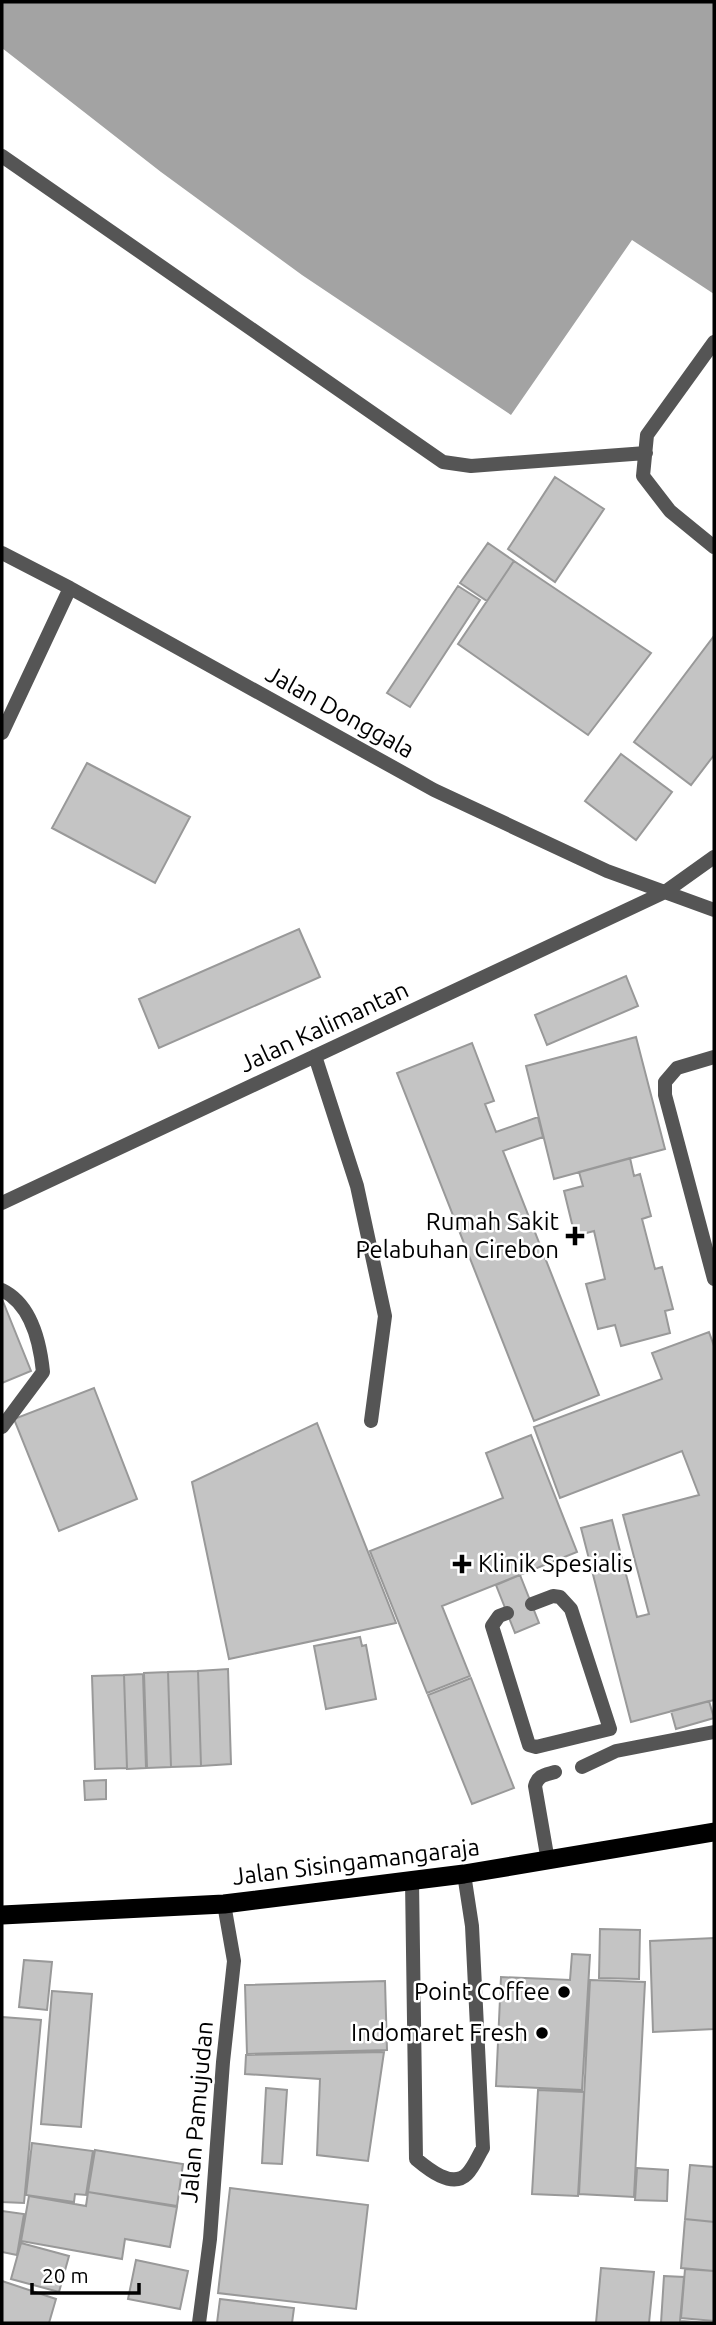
<svg xmlns="http://www.w3.org/2000/svg" width="716" height="2325" font-family="Ubuntu,sans-serif">
  <style>
    .water { fill: #a3a3a3 }
    .building { fill: #c4c4c4; stroke: #999; stroke-width: 2 }
    .lines { fill: none; stroke-linecap: round; stroke-linejoin: round }
    .service { stroke: #555; stroke-width: 14 }
    .minor { stroke: #555; stroke-width: 14 }
    .trunk { stroke: #000; stroke-width: 19 }
    .poi-dot { fill: #000; stroke: #fff; stroke-width: 2.5 }
    .labels { text-anchor: middle; stroke-width: 5; stroke-linejoin: round; paint-order: stroke }
    .street-label { font-size: 24px; fill: #000; stroke: #fff }
    .poi-label { font-size: 24px; fill: #000; stroke: #fff; text-anchor: end }
  </style>
  <rect width="100%" height="100%" fill="#fff"/>
  <!-- water -->
  <path class="water" d="M2 2H714V294L632 240 511 415 302 275 161 172 2 48Z"/>
  <!-- building -->
  <path class="building" d="M555 477 604 509 555 582 508 549Z
    M488 543 514 561 487 601 460 583Z
    M514 561 651 653 588 735 458 644Z
    M458 586 480 600 410 707 387 693Z
    M714 636V755L691 785 634 742Z
    M621 754 672 792 636 840 585 801Z
    M87 763 190 817 155 883 52 828Z
    M299 929 320 977 159 1048 139 999Z
    M626 976 638 1006 547 1045 535 1015Z
    M636 1037 665 1149 554 1179 526 1066Z
    M472 1043 494 1101 485 1104 496 1132 538 1117 543 1137 503 1151 599 1395 534 1421 397 1073Z
    M630 1158 634 1176 640 1174 651 1216 642 1219 655 1269 662 1267 673 1309 665 1311 670 1333 621 1346 615 1325 598 1329 586 1284 605 1279 594 1231 575 1236 564 1191 583 1186 579 1172Z
    M2 1299 31 1371 2 1383Z
    M709 1332 714 1346V1700L631 1722 581 1528 612 1520 637 1617 649 1614 623 1515 699 1495 682 1451 560 1498 534 1427 662 1379 652 1353Z
    M94 1388 137 1499 59 1531 14 1419Z
    M317 1423 396 1623 229 1659 192 1482Z
    M531 1435 577 1552 442 1606 470 1676 427 1693 370 1551 503 1498 486 1453Z
    M520 1575 539 1623 515 1633 496 1585Z
    M360 1637 362 1646 366 1645 376 1699 326 1709 314 1646Z
    M228 1669 231 1764 201 1766 198 1671Z
    M198 1671 201 1766 171 1767 168 1672Z
    M168 1672 171 1767 147 1768 144 1673Z
    M143 1674 146 1768 127 1769 124 1675Z
    M124 1675 127 1768 95 1769 92 1676Z
    M471 1678 514 1788 472 1804 428 1695Z
    M709 1701 714 1718 676 1729 671 1711Z
    M106 1780V1799L85 1800 84 1781Z
    M600 1929 640 1930 639 1979 599 1978Z
    M714 1938V2029L653 2032 650 1941Z
    M572 1954 590 1955 582 2090 496 2086 501 1977 570 1980Z
    M24 1960 52 1962 47 2010 19 2007Z
    M590 1980 645 1982 634 2197 579 2194Z
    M385 1981 387 2050 247 2054 245 1985Z
    M52 1991 92 1994 81 2127 41 2124Z
    M2 2017 41 2020 24 2203 2 2202Z
    M384 2052 368 2161 317 2155 320 2079 245 2074 246 2055Z
    M266 2088 287 2090 282 2164 262 2163Z
    M538 2090 584 2092 578 2196 532 2194Z
    M32 2143 93 2151 86 2195 75 2194 74 2202 26 2195Z
    M95 2150 183 2164 177 2206 88 2192Z
    M690 2165 714 2167V2222L685 2219Z
    M637 2168 668 2170 667 2201 635 2200Z
    M230 2188 368 2205 356 2309 218 2293Z
    M88 2192 177 2207 170 2247 125 2239 122 2259 21 2241 29 2196 86 2206Z
    M2 2211 24 2214 17 2255 2 2252Z
    M685 2219 714 2222V2271L681 2268Z
    M21 2243 69 2256 59 2292 11 2279Z
    M136 2260 188 2271 180 2309 128 2299Z
    M601 2268 654 2272 649 2323H596Z
    M685 2269 714 2271V2321L681 2318Z
    M664 2276 684 2277 680 2321 712 2323H661Z
    M2 2281 56 2299 49 2323H2Z
    M220 2299 294 2308 292 2323H217Z"/>
  <g class="lines">
    <!-- service -->
    <path class="service" d="M2 156 443 462 471 466 646 453
      M714 342 647 435 643 476 670 511 714 547
      M2 553 70 588 434 790 607 871 714 910
      M2 733 70 588
      M315 1056 357 1186 385 1316 371 1421
      M714 1057 677 1068 665 1082V1095L714 1279
      M2 1203 665 892 714 857
      M2 1290C31 1304 40 1342 43 1372L2 1427
      M507 1613 499 1616 492 1626 529 1745 536 1747 610 1729 571 1609 560 1597 553 1596 532 1604
      M582 1767 616 1751 714 1732
      M548 1861 535 1786C538 1775 545 1775 555 1772
      M412 1881 416 2159C428 2169 452 2189 467 2174 474 2167 478 2156 483 2148L472 1926 464 1874"/>
    <!-- minor -->
    <path class="minor" d="M199 2323 210 2239 223 2062 234 1961 224 1904"/>
    <!-- trunk -->
    <path class="trunk" d="M2 1915 224 1904 464 1874 714 1832"/>
  </g>
  <!-- markers -->
  <g class="poi-dot">
    <path d="M571.5 1225.5h7v7h7v7h-7v7h-7v-7h-7v-7h7z"/>
    <path d="M458.5 1553.5h7v7h7v7h-7v7h-7v-7h-7v-7h7z"/>
    <circle cx="564" cy="1992" r="7"/>
    <circle cx="542" cy="2033" r="7"/>
  </g>
  <g class="labels">
    <!-- street labels -->
    <g class="street-label">
      <text transform="translate(340 712) rotate(29)" y="8">Jalan Donggala</text>
      <text transform="translate(324 1027) rotate(-25)" y="8">Jalan Kalimantan</text>
      <text transform="translate(356 1862) rotate(-7)" y="8">Jalan Sisingamangaraja</text>
      <text transform="translate(197 2112) rotate(-85)" y="8">Jalan Pamujudan</text>
    </g>
    <!-- poi labels -->
    <g class="poi-label">
      <text x="559" y="1230">Rumah Sakit<tspan x="559" dy="28">Pelabuhan Cirebon</tspan></text>
      <text x="478" y="1572" text-anchor="start">Klinik Spesialis</text>
      <text x="550" y="2000">Point Coffee</text>
      <text x="528" y="2041">Indomaret Fresh</text>
    </g>
  </g>
  <!-- border -->
  <rect width="716" height="2325" fill="none" stroke="#000000" stroke-width="7"/>
  <!-- scale -->
  <path d="M32 2283v10h107v-10" fill="none" stroke="#000000" stroke-width="3.5"/>
  <text x="42" y="2283" font-size="21" fill="#000000" stroke="#ffffff" stroke-width="5" paint-order="stroke">20 m</text>
</svg>
